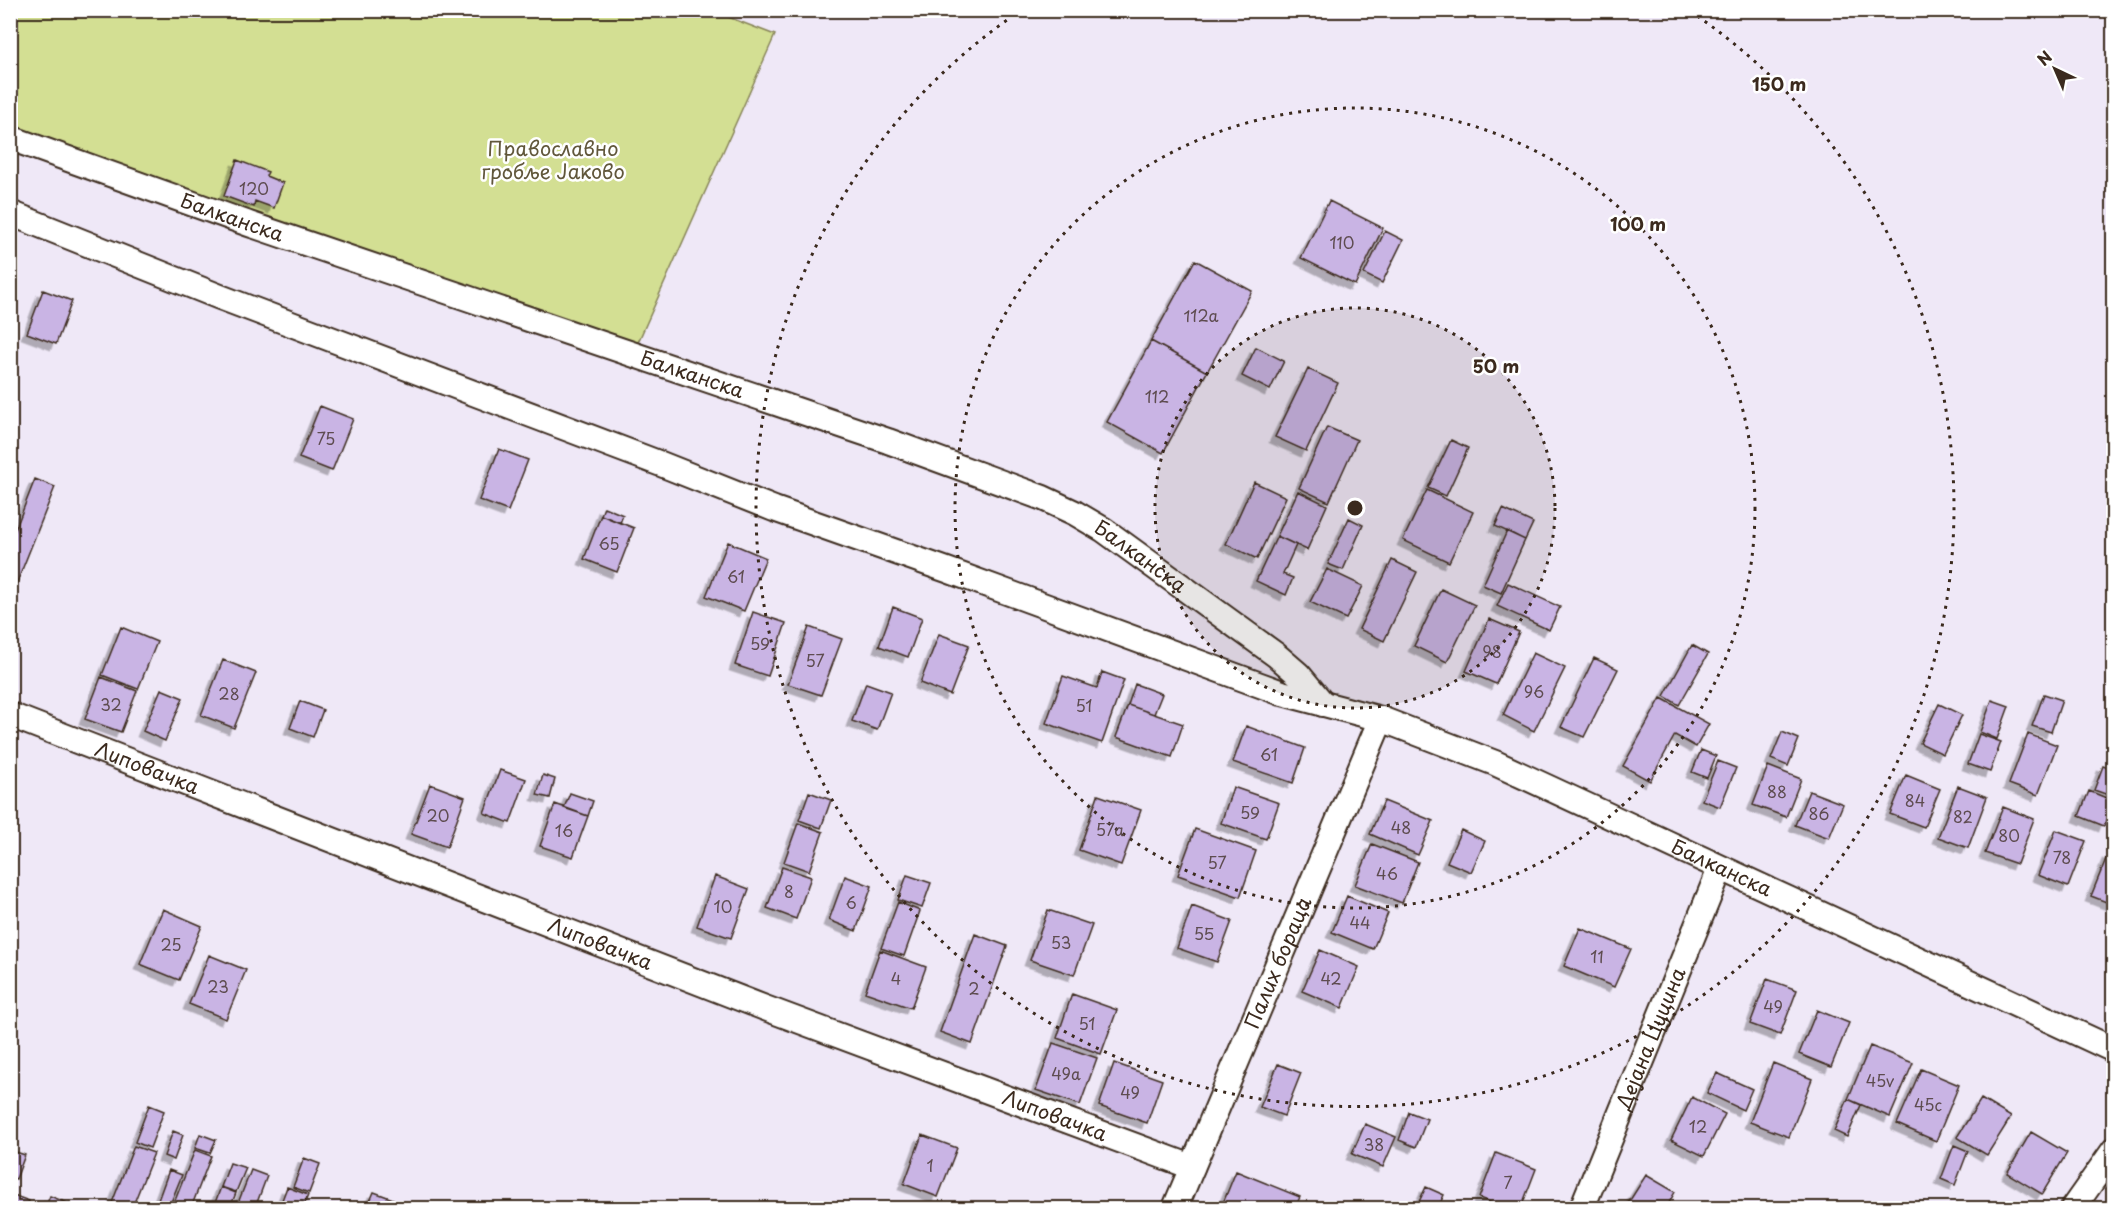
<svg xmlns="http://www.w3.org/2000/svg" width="2124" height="1219" font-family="'Playpen Sans',sans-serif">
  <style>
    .green { fill: #d3df93; stroke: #878458; stroke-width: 1.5 }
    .building { fill: #c9b4e4; stroke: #3b2a1e; stroke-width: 1.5; filter: url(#shadow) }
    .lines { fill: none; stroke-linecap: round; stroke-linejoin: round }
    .minor-casing { stroke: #3b2a1e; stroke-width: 28 }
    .minor { stroke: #fff; stroke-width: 24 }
    .ring { fill: none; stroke: #3b2a1e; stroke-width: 3; stroke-dasharray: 3 6 }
    .labels { text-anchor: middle; stroke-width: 5; stroke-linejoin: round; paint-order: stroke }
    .number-label { font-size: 16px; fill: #5e4c50 }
    .park-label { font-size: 20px; fill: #61573b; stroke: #fff }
    .street-label { font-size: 20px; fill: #3b2a1e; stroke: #fff }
    .centre { fill: #3b2a1e; stroke: #fff; stroke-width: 3 }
    .ring-label { font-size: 18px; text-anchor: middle; font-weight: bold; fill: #3b2a1e; stroke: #fff; stroke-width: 5; stroke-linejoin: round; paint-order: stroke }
  </style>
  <defs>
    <filter id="shadow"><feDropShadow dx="-5.5" dy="5.5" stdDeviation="0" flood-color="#0004"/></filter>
  </defs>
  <rect width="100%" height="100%" fill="#efe8f7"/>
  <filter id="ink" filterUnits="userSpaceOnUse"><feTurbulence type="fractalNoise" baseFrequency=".0167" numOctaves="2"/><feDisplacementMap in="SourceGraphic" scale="12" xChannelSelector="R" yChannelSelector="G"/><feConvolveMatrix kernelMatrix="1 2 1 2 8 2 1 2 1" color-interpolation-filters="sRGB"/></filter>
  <g filter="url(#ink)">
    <!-- green -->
    <path class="green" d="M710 10 775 35 635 349 11 130V11Z"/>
    <!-- building -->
    <path class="building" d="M237 160 268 172 266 176 283 183 274 208 255 201 254 207 224 196Z
      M1329 201 1383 228 1355 285 1301 258Z
      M1385 231 1403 240 1382 283 1364 274Z
      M1195 260 1252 291 1207 372 1151 341Z
      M43 290 72 301 56 344 27 333Z
      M1151 341 1207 372 1163 453 1107 422Z
      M1256 347 1284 361 1270 390 1242 376Z
      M1308 369 1338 383 1306 451 1275 437Z
      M320 406 353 419 332 471 299 458Z
      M1327 427 1357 440 1329 502 1299 488Z
      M1451 440 1468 448 1446 496 1428 488Z
      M499 449 528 460 508 511 479 500Z
      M35 479 55 487 14 590 10 588V543Z
      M1254 482 1286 497 1257 559 1226 544Z
      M1427 490 1473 512 1449 562 1403 540Z
      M1298 491 1327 505 1307 550 1277 536Z
      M604 507 623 515 620 523 601 515Z
      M1503 509 1533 523 1525 540 1495 526Z
      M601 515 634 528 617 572 584 559Z
      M1349 518 1363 525 1343 570 1328 564Z
      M1507 531 1525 540 1501 593 1483 585Z
      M1277 536 1296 545 1283 574 1293 578 1286 595 1256 581Z
      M728 542 766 558 744 611 706 596Z
      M1392 560 1417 572 1384 641 1359 629Z
      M1327 569 1363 586 1346 619 1310 602Z
      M1508 583 1560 607 1549 630 1497 606Z
      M1441 589 1475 605 1447 662 1414 646Z
      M893 607 922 618 908 657 879 646Z
      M753 612 786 623 768 676 735 665Z
      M1489 619 1519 632 1496 684 1466 671Z
      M121 627 157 642 138 689 102 675Z
      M809 627 842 639 821 695 788 684Z
      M939 634 969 645 950 695 920 683Z
      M1692 645 1708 654 1679 705 1664 696Z
      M1533 653 1565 668 1534 731 1503 715Z
      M1594 658 1618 669 1584 737 1561 727Z
      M223 660 256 673 234 728 201 715Z
      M1102 672 1124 680 1102 743 1046 723 1063 676 1097 688Z
      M101 677 137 691 121 732 85 719Z
      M866 683 891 692 877 730 852 721Z
      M1135 684 1162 694 1154 714 1128 705Z
      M161 689 183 698 165 741 143 731Z
      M2044 694 2062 700 2051 732 2032 726Z
      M1661 698 1709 724 1696 747 1675 735 1650 781 1623 766Z
      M1992 700 2009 706 1997 739 1980 732Z
      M300 701 323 710 313 737 290 728Z
      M1939 704 1962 715 1943 754 1920 743Z
      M1128 705 1183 724 1172 757 1116 737Z
      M1246 726 1305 748 1293 783 1233 762Z
      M1782 732 1799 739 1788 766 1771 759Z
      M1979 734 2001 742 1990 772 1968 764Z
      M2028 734 2057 745 2038 795 2009 784Z
      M1701 750 1716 756 1707 778 1692 772Z
      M1718 761 1736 768 1720 807 1702 800Z
      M1768 766 1801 779 1786 817 1753 805Z
      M2103 766 2114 770V797L2094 790Z
      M500 770 526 779 510 823 484 813Z
      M543 775 555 779 550 798 537 795Z
      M1906 775 1940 789 1924 827 1890 814Z
      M430 784 465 797 447 847 411 834Z
      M1958 786 1987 797 1968 848 1938 837Z
      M1233 787 1279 803 1266 839 1221 823Z
      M1809 791 1843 804 1829 838 1795 825Z
      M2089 791 2114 801 2104 826 2079 816Z
      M809 792 831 800 821 828 799 820Z
      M570 793 593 801 588 816 564 808Z
      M1098 795 1141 810 1121 865 1079 850Z
      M1384 801 1433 821 1418 855 1370 834Z
      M555 804 588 816 573 857 540 846Z
      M2003 807 2034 819 2017 864 1985 853Z
      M798 823 823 832 809 871 784 862Z
      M1195 829 1256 851 1240 897 1178 875Z
      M1461 830 1485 841 1471 872 1447 862Z
      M2056 830 2086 841 2068 887 2038 875Z
      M1372 844 1418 862 1402 903 1355 885Z
      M2108 854 2114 856V905L2091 896Z
      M782 867 811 877 796 919 767 908Z
      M907 875 931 883 922 908 898 900Z
      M715 876 749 889 731 938 697 926Z
      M845 876 872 886 856 931 829 920Z
      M1347 896 1388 913 1373 949 1332 932Z
      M898 902 920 911 904 956 881 948Z
      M1192 906 1232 921 1217 962 1177 948Z
      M163 909 202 926 179 980 140 964Z
      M1048 910 1092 925 1074 975 1030 960Z
      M1580 928 1631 949 1614 987 1564 966Z
      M975 934 1007 946 972 1044 940 1032Z
      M880 950 926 967 911 1008 865 992Z
      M1320 950 1359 967 1342 1008 1302 991Z
      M209 955 246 970 226 1019 189 1004Z
      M1767 979 1797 990 1780 1035 1750 1024Z
      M1072 994 1117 1010 1101 1054 1057 1038Z
      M1817 1010 1849 1023 1831 1067 1799 1054Z
      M1053 1043 1097 1058 1080 1105 1036 1090Z
      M1870 1046 1913 1063 1890 1117 1848 1099Z
      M1114 1063 1162 1080 1147 1123 1099 1106Z
      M1773 1063 1812 1079 1789 1137 1750 1122Z
      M1278 1064 1301 1073 1284 1116 1260 1107Z
      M1921 1069 1959 1085 1936 1141 1897 1124Z
      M1717 1073 1752 1089 1743 1110 1707 1093Z
      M1692 1097 1725 1114 1704 1156 1671 1140Z
      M1848 1099 1861 1105 1847 1137 1834 1131Z
      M1981 1099 2011 1117 1987 1155 1957 1137Z
      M149 1105 164 1111 150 1148 135 1142Z
      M1409 1112 1427 1119 1416 1147 1399 1140Z
      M1365 1124 1396 1137 1383 1167 1352 1154Z
      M173 1131 183 1135 174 1160 164 1156Z
      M2031 1132 2067 1153 2042 1194 2007 1173Z
      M200 1134 216 1140 210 1153 195 1148Z
      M922 1135 957 1148 938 1197 904 1184Z
      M1954 1145 1968 1151 1955 1185 1941 1179Z
      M134 1146 154 1153 132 1208H110Z
      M10 1150 25 1155 16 1179 10 1177Z
      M195 1150 211 1156 191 1208H172Z
      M1496 1153 1536 1169 1521 1208H1506L1479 1198Z
      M304 1158 320 1164 309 1193 293 1187Z
      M230 1163 246 1168 236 1192 221 1187Z
      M169 1170 182 1175 169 1207 157 1203Z
      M251 1170 267 1176 255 1208H236Z
      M1236 1171 1300 1197 1295 1208H1221Z
      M1646 1175 1675 1192 1666 1208H1625Z
      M221 1187 236 1193 230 1208H213Z
      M287 1187 308 1195 303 1208H279Z
      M1426 1187 1444 1195 1438 1208H1416Z
      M374 1192 393 1199 390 1208H367Z
      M10 1194 29 1201 27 1208H10Z
      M50 1196 80 1208H45Z
      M1306 1202 1323 1208H1303Z"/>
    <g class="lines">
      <defs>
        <g id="minor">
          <path id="s1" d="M10 138 249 224 888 441 1043 498 1075 513 1104 530 1276 655 1298 674 1323 704"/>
          <path id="s2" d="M10 213 220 297 661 464 774 509 947 570 1282 693 1381 719 1495 763 2114 1050"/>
          <path id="s3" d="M10 715 765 1008 1192 1167"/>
          <path id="s4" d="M1175 1208 1381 719"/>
          <path id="s5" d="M1582 1208 1720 869"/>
          <path d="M2073 1208 2114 1150"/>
        </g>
      </defs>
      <!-- minor casing -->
      <use href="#minor" class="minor-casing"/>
      <!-- minor -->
      <use href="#minor" class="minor"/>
    </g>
  </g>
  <!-- distance rings -->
  <circle cx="1355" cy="508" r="200" fill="#3b2a1e" fill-opacity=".12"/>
  <g class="ring">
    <circle cx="1355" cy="508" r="200"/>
    <circle cx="1355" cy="508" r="400"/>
    <path d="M1690 11A599 599 0 1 1 1020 11"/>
  </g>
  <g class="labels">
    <!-- number labels -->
    <g class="number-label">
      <text x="254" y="195">120</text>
      <text x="1342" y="249">110</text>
      <text x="1201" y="322">112a</text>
      <text x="1157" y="403">112</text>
      <text x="326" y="445">75</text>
      <text x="609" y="550">65</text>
      <text x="736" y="583">61</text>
      <text x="760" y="650">59</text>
      <text x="1492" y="658">98</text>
      <text x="815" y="667">57</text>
      <text x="1534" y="698">96</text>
      <text x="229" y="700">28</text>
      <text x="111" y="711">32</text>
      <text x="1084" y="712">51</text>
      <text x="1269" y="761">61</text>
      <text x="1777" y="798">88</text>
      <text x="1915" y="807">84</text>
      <text x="1250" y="819">59</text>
      <text x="1819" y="820">86</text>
      <text x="438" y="822">20</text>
      <text x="1963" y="823">82</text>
      <text x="1401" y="834">48</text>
      <text x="1110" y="836">57a</text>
      <text x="564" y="837">16</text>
      <text x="2009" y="842">80</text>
      <text x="2062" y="864">78</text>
      <text x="1217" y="869">57</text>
      <text x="1387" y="880">46</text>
      <text x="789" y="898">8</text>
      <text x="851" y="909">6</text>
      <text x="723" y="913">10</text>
      <text x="1360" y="929">44</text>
      <text x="1204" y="940">55</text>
      <text x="1061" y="949">53</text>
      <text x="171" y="951">25</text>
      <text x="1597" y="963">11</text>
      <text x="896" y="985">4</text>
      <text x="1331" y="985">42</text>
      <text x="218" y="993">23</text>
      <text x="974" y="995">2</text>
      <text x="1773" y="1013">49</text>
      <text x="1087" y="1030">51</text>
      <text x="1066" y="1080">49a</text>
      <text x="1880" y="1087">45v</text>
      <text x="1130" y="1099">49</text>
      <text x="1928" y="1111">45c</text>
      <text x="1698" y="1133">12</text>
      <text x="1374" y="1151">38</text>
      <text x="930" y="1172">1</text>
      <text x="1508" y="1189">7</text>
    </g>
    <!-- park labels -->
    <g class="park-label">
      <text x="553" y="156">Православно<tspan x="553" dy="23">гробље Јаково</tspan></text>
    </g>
    <!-- street labels -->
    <g class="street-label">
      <text dy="7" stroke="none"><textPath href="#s1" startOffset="236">Балканска</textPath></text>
      <text dy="7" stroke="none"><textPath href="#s1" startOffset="722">Балканска</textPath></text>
      <text dy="7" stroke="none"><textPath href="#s1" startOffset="1208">Балканска</textPath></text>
      <text dy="7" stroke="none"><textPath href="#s3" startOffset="147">Липовачка</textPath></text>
      <text dy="7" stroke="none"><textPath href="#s2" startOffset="1834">Балканска</textPath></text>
      <text dy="7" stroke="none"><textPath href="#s3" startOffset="633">Липовачка</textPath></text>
      <text dy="7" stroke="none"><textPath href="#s4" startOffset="266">Палих бораца</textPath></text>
      <text dy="7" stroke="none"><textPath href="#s5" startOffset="183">Дејана Цуцина</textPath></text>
      <text dy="7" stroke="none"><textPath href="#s3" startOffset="1119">Липовачка</textPath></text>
    </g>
  </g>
  <circle cx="1355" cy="508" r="9" class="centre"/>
  <g class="ring-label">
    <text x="1779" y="91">150 m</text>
    <text x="1638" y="231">100 m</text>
    <text x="1496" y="373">50 m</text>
  </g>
  <!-- margin -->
  <rect width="2124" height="1219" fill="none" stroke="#fff" stroke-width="36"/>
  <rect x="18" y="18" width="2088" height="1183" fill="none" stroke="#3b2a1e" stroke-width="2" filter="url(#ink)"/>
  <!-- north arrow -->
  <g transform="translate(2055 69) rotate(316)" stroke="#ffffff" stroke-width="4.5" paint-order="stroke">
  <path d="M0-4.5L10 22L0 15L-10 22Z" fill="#3b2a1e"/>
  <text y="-9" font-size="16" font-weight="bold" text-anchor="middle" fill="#3b2a1e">N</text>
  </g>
</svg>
